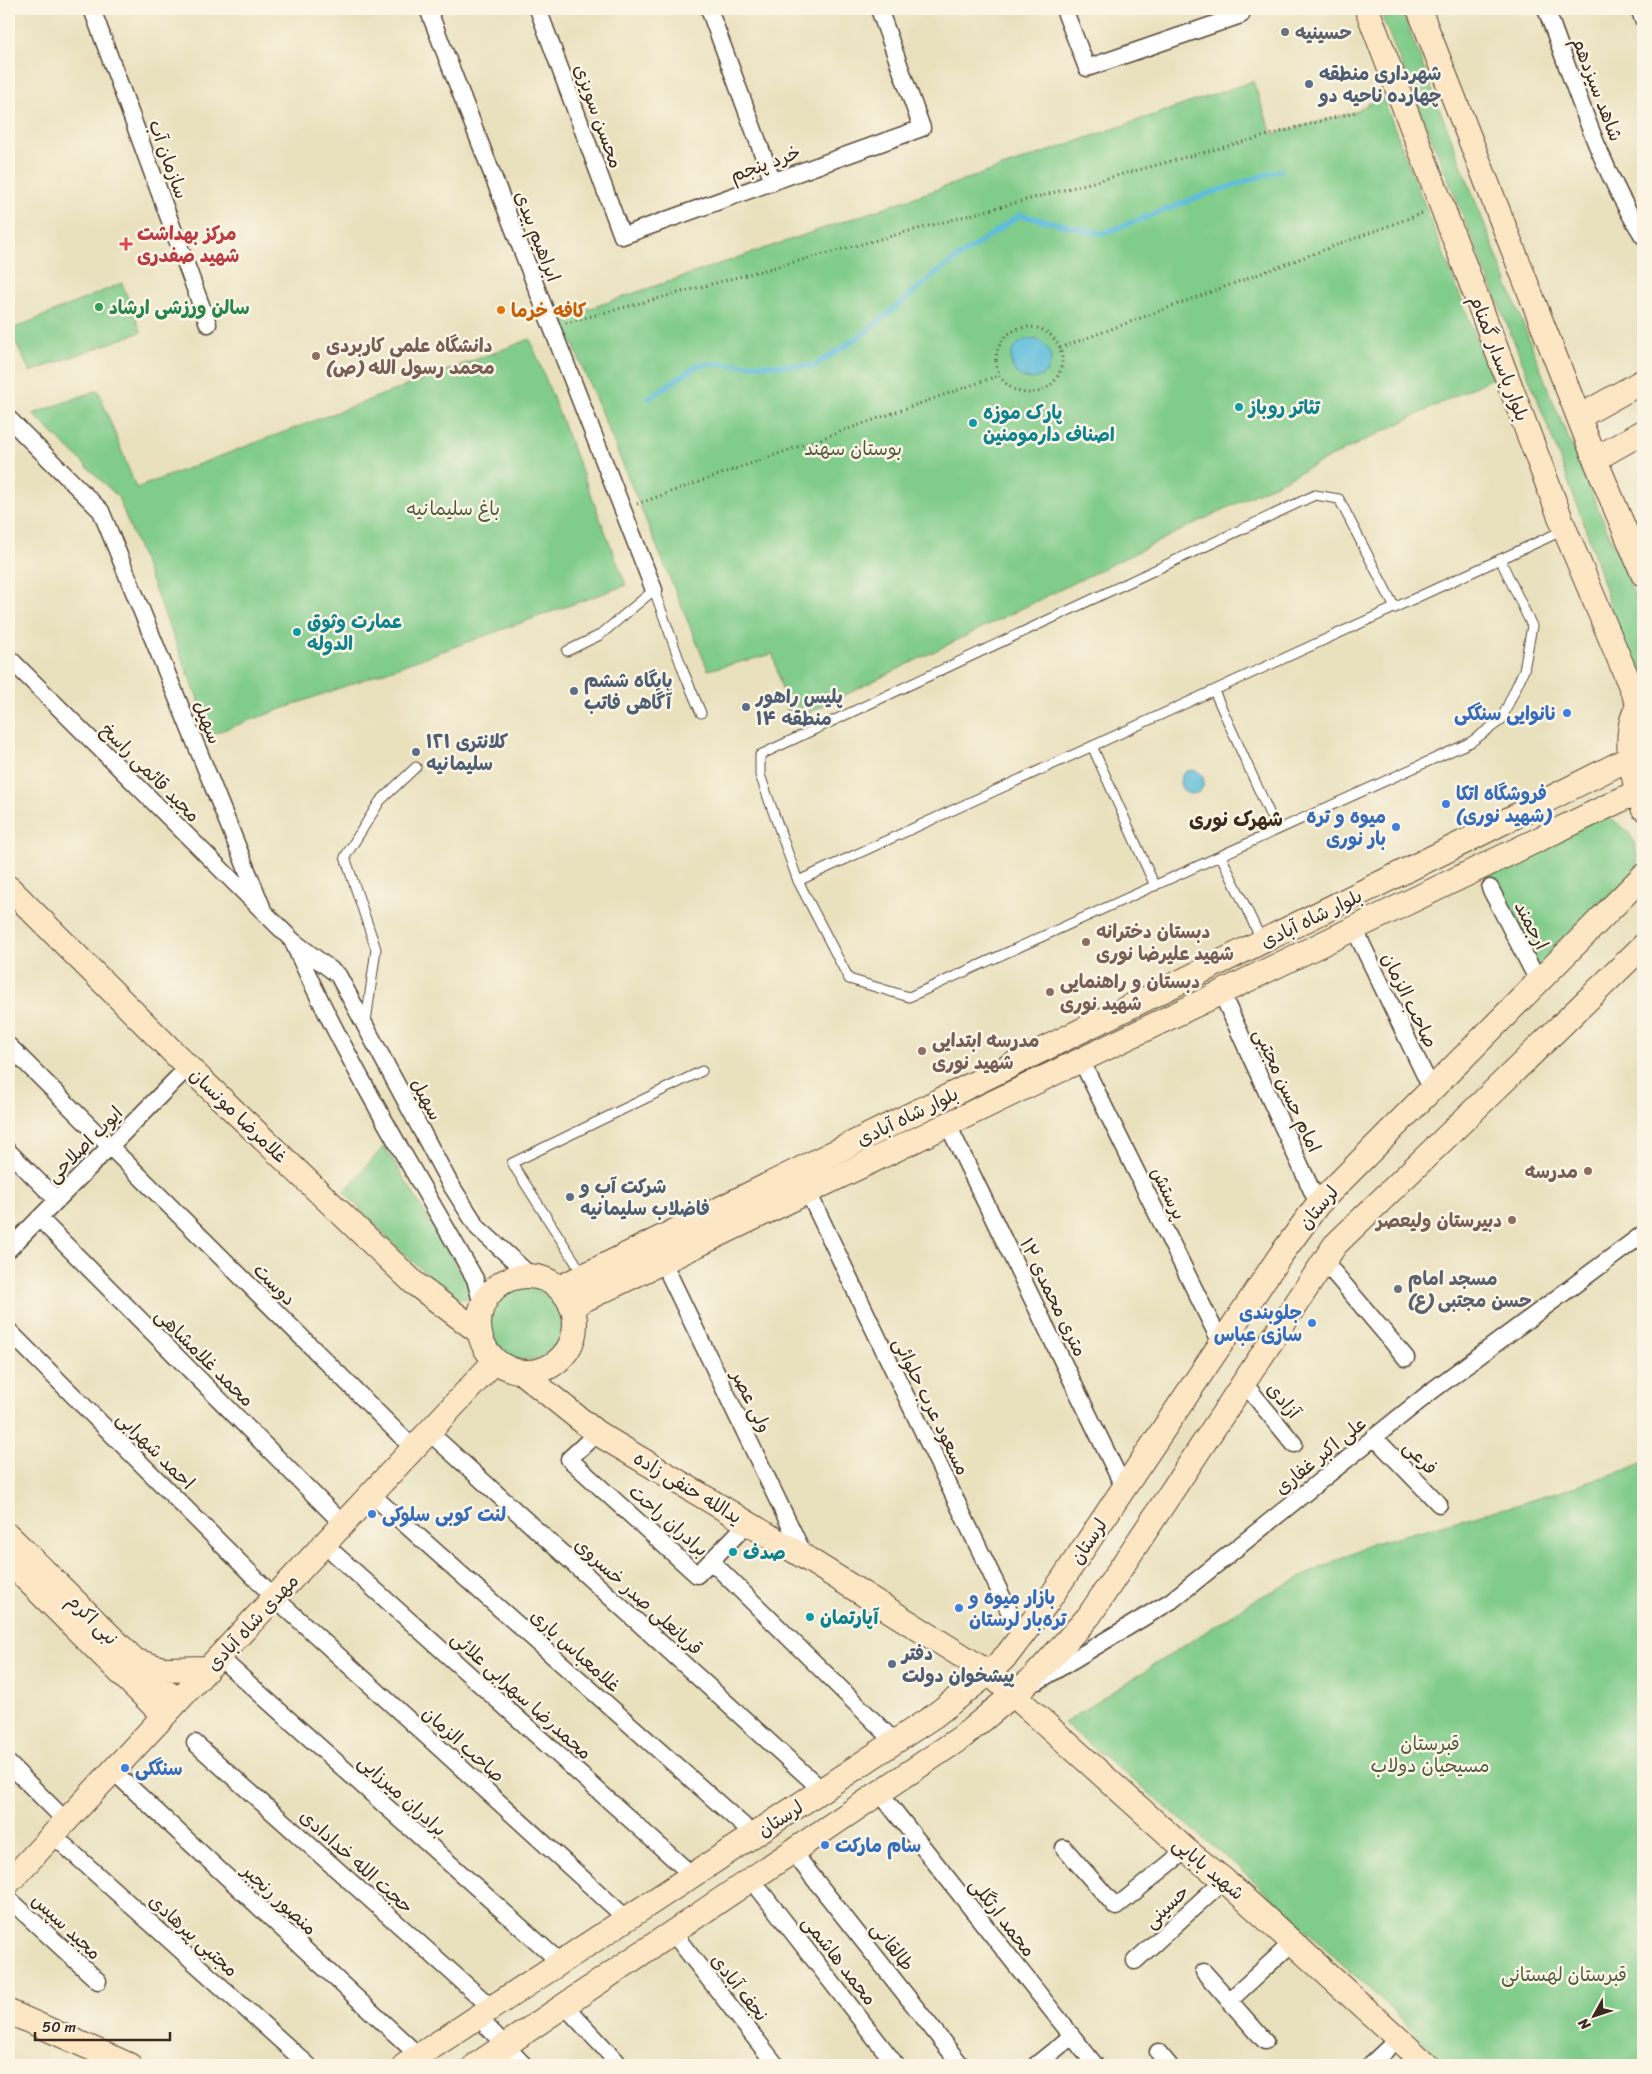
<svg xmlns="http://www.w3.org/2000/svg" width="1652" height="2074" font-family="Sriracha,'Playpen Sans Arabic',sans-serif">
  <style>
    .green { fill: #80cc8a; stroke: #5e7b54 }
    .water { fill: #5fbddd; stroke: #4d747e }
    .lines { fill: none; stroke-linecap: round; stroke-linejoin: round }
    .stream { stroke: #5fbddd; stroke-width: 5.5 }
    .lane-casing { stroke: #554536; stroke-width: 11 }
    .street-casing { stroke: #554536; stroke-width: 19 }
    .secondary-casing { stroke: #554536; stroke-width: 26 }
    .path { stroke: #554536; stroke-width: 3; stroke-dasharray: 1 4; stroke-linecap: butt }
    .lane { stroke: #fff; stroke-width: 9 }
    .street { stroke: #fff; stroke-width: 16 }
    .secondary { stroke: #fce6c4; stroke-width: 24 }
    .worship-dot { fill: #6b7280; stroke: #fcf5e5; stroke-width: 2 }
    .service-dot { fill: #5c6f8a; stroke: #fcf5e5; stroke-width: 2 }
    .health-dot { fill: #e0444e; stroke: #fcf5e5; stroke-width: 2 }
    .leisure-dot { fill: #2e9e5b; stroke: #fcf5e5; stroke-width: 2 }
    .food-dot { fill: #e8710a; stroke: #fcf5e5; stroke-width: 2 }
    .education-dot { fill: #8d6e63; stroke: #fcf5e5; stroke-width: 2 }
    .culture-dot { fill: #0f9aa8; stroke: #fcf5e5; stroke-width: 2 }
    .shop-dot { fill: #3f7fe0; stroke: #fcf5e5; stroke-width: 2 }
    .labels { text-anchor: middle; stroke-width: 5; stroke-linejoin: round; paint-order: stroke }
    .worship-label { font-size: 19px; font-weight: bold; fill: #5b616d; stroke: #fcf5e5; text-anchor: start }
    .service-label { font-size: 19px; font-weight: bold; fill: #4e5e75; stroke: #fcf5e5; text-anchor: start }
    .street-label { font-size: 19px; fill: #3b2a1e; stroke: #fcf5e5 }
    .health-label { font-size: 19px; font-weight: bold; fill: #be3a42; stroke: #fcf5e5; text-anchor: start }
    .leisure-label { font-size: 19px; font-weight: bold; fill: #27864d; stroke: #fcf5e5; text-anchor: start }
    .food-label { font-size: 19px; font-weight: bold; fill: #c56008; stroke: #fcf5e5; text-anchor: start }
    .education-label { font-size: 19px; font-weight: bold; fill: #785e54; stroke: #fcf5e5; text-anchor: start }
    .culture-label { font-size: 19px; font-weight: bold; fill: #0d838f; stroke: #fcf5e5; text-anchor: start }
    .park-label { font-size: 19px; fill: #505b3e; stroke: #fcf5e5 }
    .shop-label { font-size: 19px; font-weight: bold; fill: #366cbe; stroke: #fcf5e5; text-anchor: start }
    .neighbourhood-label { font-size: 20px; font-weight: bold; fill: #3b2a1e; stroke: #fcf5e5 }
  </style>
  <rect width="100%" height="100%" fill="#fcf5e5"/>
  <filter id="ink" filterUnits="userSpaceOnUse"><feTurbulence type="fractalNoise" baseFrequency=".02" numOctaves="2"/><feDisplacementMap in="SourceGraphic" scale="10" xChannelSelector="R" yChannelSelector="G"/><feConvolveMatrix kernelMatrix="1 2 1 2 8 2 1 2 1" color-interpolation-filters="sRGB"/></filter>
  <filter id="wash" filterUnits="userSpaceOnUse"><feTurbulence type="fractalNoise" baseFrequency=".0096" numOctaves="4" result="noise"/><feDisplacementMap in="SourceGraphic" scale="20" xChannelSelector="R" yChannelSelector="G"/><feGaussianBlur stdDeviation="1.12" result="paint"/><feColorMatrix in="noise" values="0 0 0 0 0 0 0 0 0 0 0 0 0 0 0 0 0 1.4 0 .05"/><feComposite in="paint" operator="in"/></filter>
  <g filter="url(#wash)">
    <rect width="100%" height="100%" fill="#e9e1be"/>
    <!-- green -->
    <path class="green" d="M1379 9H1401L1554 404 1643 615V691L1624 650 1587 532 1539 403Z
      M1253 81 1272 134 1355 112 1382 96 1492 378 790 722 773 654 708 670 562 318Z
      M122 283 141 332 30 372 10 330Z
      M530 339 626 585 212 734 118 497 33 414 98 390 136 488Z
      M1604 816C1632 829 1636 838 1638 869L1540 971 1487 868Z
      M384 1146 467 1281 469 1298 457 1299C415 1268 380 1229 344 1192Z
      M489 1323a37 37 0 1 1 74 0a37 37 0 1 1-74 0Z
      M1643 1462V2065H1443L1391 2009 1235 1864 1064 1723 1258 1598 1370 1544 1516 1505 1626 1470Z"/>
    <!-- water -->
    <path class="water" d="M1011 359a20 20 0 1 1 40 0a20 20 0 1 1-40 0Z
      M1180 782a12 12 0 1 1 24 0a12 12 0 1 1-24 0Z"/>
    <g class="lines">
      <!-- stream -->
      <path class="stream" d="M649 398 700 364 814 366 866 332 940 270 1020 215 1102 234 1201 196 1281 170"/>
    </g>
  </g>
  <g filter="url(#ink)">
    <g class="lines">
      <defs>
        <path id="lane" d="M1395 608 1339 499 1315 495 760 755V775L798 881 849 979 909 997 1471 742 1501 720 1524 670 1532 626 1500 559
          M567 651 600 635 654 590 684 673 701 713
          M1214 691 1277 830
          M1092 746 1155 886
          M1221 856 1262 941
          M798 881 1564 530
          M366 1022 376 949 345 857 380 801 416 767
          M584 1276 512 1163 702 1071"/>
        <path id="street" d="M92 9 208 324
          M428 9 654 590
          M538 9 622 236 922 128 879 9
          M709 9 773 182
          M1064 9 1087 68 1241 15 1239 9
          M1546 9C1575 85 1599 167 1643 236
          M1639 9 1643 19
          M9 419 101 511 262 907
          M9 658 292 940C344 1058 412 1167 475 1279L482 1305
          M1490 888 1538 981
          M1354 928 1431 1088
          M293 941 338 975 449 1182 478 1228 531 1276
          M1221 992 1318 1204
          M9 1046 413 1448
          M1081 1060 1221 1343
          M948 1125 1124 1488
          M9 1152 57 1200
          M808 1192 1021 1636
          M39 1218 343 1524
          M9 1249 188 1067
          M1324 1261 1406 1358
          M663 1262 805 1557
          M9 1331 274 1597 627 1919
          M1243 1382 1294 1444
          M429 1432 822 1790
          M597 1433 569 1459 697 1575 748 1523
          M1374 1437 1439 1504
          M371 1494 754 1835
          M324 1544 693 1876
          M711 1561 896 1743
          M219 1657 561 1963
          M1038 1681 1171 1601 1433 1390 1643 1234
          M195 1743 492 2008
          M9 1764 66 1821
          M113 1771 419 2056
          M880 1793 1095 2065
          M53 1835 308 2065
          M1064 1848 1116 1907 1186 1850
          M793 1852 961 2065
          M752 1880 896 2065
          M9 1899 98 1981
          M673 1933 776 2065
          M1135 1961 1224 1880
          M1204 1972 1265 2041
          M1229 2001 1293 1942
          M565 2006 620 2065
          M478 2017 524 2065
          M1158 2052 1169 2065
          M1036 2065 1072 2036
          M1370 2065 1399 2038"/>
        <path id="secondary" d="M1367 9 1565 530 1639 706
          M1419 9 1595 459 1643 574
          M1579 417 1643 381
          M1595 459 1643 432
          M1643 701C1618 726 1633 780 1643 808
          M9 888 188 1067 414 1283 479 1332
          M479 1324a48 48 0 1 1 96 0a48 48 0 1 1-96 0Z
          M559 1288 1466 841 1630 758
          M571 1306 1637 792
          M521 1372 597 1433 806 1558 989 1673 1186 1850 1224 1880 1427 2065
          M9 1536 177 1702
          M9 1562 164 1716
          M136 1661 163 1669 208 1668
          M9 1882 495 1361
          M9 2012 129 2065
          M405 2065 934 1716 989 1673 1007 1655 1046 1604 1280 1256 1318 1204 1643 876
          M476 2065 962 1737 1033 1678 1089 1616 1335 1245 1643 946"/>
      </defs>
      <!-- lane casing -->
      <use href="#lane" class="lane-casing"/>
      <!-- street casing -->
      <use href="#street" class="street-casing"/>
      <!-- secondary casing -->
      <use href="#secondary" class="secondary-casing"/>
      <!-- path -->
      <path class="path" d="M566 323 1355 112
        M996 360a33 33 0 1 1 66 0a33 33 0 1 1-66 0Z
        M1060 348 1423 213
        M637 504 1000 375"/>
      <!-- lane -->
      <use href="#lane" class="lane"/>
      <!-- street -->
      <use href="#street" class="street"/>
      <!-- secondary -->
      <use href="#secondary" class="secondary"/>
    </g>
  </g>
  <!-- markers -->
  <g class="worship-dot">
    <circle cx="1285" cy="32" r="5"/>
    <circle cx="1398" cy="1289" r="5"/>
  </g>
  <g class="service-dot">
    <circle cx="1309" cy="84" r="5"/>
    <circle cx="574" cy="691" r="5"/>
    <circle cx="746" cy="707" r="5"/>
    <circle cx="416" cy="752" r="5"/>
    <circle cx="570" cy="1197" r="5"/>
    <circle cx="892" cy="1664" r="5"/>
  </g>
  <path class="health-dot" d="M123.5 236.5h5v5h5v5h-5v5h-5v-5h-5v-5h5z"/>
  <circle class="leisure-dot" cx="99" cy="307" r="5"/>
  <circle class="food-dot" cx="501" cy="310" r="5"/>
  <g class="education-dot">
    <circle cx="316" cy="356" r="5"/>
    <circle cx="1086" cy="942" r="5"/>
    <circle cx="1050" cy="992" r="5"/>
    <circle cx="922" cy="1051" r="5"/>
    <circle cx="1588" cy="1171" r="5"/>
    <circle cx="1512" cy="1220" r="5"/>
  </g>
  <g class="culture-dot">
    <circle cx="1239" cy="407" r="5"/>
    <circle cx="973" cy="423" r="5"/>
    <circle cx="297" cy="632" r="5"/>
    <circle cx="733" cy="1552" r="5"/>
    <circle cx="810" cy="1617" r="5"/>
  </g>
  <g class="shop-dot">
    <circle cx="1567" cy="713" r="5"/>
    <circle cx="1446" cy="804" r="5"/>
    <circle cx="1396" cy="827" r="5"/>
    <circle cx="1312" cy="1323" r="5"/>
    <circle cx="372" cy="1514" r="5"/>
    <circle cx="959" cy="1608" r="5"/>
    <circle cx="125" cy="1768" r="5"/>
    <circle cx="825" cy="1845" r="5"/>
  </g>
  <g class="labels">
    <!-- worship labels -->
    <g class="worship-label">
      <text x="1295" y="39">حسینیه</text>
      <text x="1408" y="1285">مسجد امام<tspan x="1408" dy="22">حسن مجتبی (ع)</tspan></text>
    </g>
    <!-- service labels -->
    <g class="service-label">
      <text x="1319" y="80">شهرداری منطقه<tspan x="1319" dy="22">چهارده ناحیه دو</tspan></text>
      <text x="584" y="687">پایگاه ششم<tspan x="584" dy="22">آگاهی فاتب</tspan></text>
      <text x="756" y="703">پلیس راهور<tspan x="756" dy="22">منطقه ۱۴</tspan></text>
      <text x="426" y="748">كلانتری ١٢١<tspan x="426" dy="22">سلیمانیه</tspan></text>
      <text x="580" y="1193">شرکت آب و<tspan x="580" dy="22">فاضلاب سلیمانیه</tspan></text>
      <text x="902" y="1660">دفتر<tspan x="902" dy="22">پیشخوان دولت</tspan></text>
    </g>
    <!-- street labels -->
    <g class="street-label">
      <text transform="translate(1598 89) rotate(69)" y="7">شاهد سیزدهم</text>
      <text transform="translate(599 116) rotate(70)" y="7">محسن سویزی</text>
      <text transform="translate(169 159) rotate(70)" y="7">سازمان آب</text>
      <text transform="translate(765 163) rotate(-20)" y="7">خرد پنجم</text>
      <text transform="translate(538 236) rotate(69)" y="7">ابراهیم بیدی</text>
      <text transform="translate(1500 358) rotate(69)" y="7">بلوار پاسدار گمنام</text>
      <text transform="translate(208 722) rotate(68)" y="7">سهیل</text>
      <text transform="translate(151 772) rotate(45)" y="7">مجید قائمی راسخ</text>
      <text transform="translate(1311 918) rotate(-26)" y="7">بلوار شاه آبادی</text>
      <text transform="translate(1532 925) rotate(63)" y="7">ارجمند</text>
      <text transform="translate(1410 1000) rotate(64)" y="7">صاحب الزمان</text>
      <text transform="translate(1288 1090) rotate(65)" y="7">امام حسن مجتبی</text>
      <text transform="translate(427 1099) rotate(61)" y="7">سهیل</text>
      <text transform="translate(239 1115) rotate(44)" y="7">غلامرضا مونسان</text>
      <text transform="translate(907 1116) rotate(-26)" y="7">بلوار شاه آبادی</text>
      <text transform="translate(84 1144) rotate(-45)" y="7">ایوب اصلاحی</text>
      <text transform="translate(1169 1193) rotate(64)" y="7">پرستش</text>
      <text transform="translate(1318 1207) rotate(-50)" y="7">لرستان</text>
      <text transform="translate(275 1284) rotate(45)" y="7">دوست</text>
      <text transform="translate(1054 1297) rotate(64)" y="7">۱۲ متری محمدی</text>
      <text transform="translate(205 1357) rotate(45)" y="7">محمد غلامشاهی</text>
      <text transform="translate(1284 1400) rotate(50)" y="7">آزادی</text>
      <text transform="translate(752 1401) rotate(64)" y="7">ولی عصر</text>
      <text transform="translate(932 1406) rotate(64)" y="7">مسعود عرب حلوائی</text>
      <text transform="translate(156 1450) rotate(45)" y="7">احمد شهرابی</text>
      <text transform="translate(1320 1455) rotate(-39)" y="7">علی اکبر غفاری</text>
      <text transform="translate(1421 1457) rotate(46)" y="7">فرعی</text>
      <text transform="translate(688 1487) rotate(31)" y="7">یدالله حنفی زاده</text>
      <text transform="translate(669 1520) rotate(41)" y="7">برادران راحت</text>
      <text transform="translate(1088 1541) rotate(-56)" y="7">لرستان</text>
      <text transform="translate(639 1596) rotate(42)" y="7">قربانعلی صدر خسروی</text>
      <text transform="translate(93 1619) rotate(45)" y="7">نبی اکرم</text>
      <text transform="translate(252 1622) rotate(-47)" y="7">مهدی شاه آبادی</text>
      <text transform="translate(576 1650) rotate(42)" y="7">غلامعباس یاری</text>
      <text transform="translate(522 1695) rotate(42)" y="7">محمدرضا سهرابی علائی</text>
      <text transform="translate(464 1744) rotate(42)" y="7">صاحب الزمان</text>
      <text transform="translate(403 1795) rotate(42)" y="7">برادران میرزایی</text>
      <text transform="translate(780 1818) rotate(-33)" y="7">لرستان</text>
      <text transform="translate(357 1861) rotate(42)" y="7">حجت الله خدادادی</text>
      <text transform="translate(1209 1868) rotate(40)" y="7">شهید بابایی</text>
      <text transform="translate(280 1899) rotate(43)" y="7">منصور رنجبر</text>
      <text transform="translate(1166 1906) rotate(-43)" y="7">حسینی</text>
      <text transform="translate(1003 1917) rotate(52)" y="7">محمد ارتگلی</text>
      <text transform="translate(67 1926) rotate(43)" y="7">مجید سپس</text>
      <text transform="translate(194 1935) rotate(42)" y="7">مجتبی پیرهادی</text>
      <text transform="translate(893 1946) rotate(52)" y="7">طالقانی</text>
      <text transform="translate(840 1960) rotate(52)" y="7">محمد هاشمی</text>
      <text transform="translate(740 1987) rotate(52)" y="7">نجف آبادی</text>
    </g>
    <!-- health labels -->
    <g class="health-label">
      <text x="137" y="240">مرکز بهداشت<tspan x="137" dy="22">شهید صفدری</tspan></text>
    </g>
    <!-- leisure labels -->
    <g class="leisure-label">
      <text x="109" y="314">سالن ورزشی ارشاد</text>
    </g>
    <!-- food labels -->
    <g class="food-label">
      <text x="511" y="317">کافه خرما</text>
    </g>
    <!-- education labels -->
    <g class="education-label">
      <text x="326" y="352">دانشگاه علمی کاربردی<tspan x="326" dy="22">محمد رسول الله (ص)</tspan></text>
      <text x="1096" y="938">دبستان دخترانه<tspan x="1096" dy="22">شهید علیرضا نوری</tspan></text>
      <text x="1060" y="988">دبستان و راهنمایی<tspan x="1060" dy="22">شهید نوری</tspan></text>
      <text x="932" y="1047">مدرسه ابتدایی<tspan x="932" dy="22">شهید نوری</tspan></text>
      <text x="1578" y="1178" text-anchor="end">مدرسه</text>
      <text x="1502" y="1227" text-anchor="end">دبیرستان ولیعصر</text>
    </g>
    <!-- culture labels -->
    <g class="culture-label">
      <text x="1249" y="414">تئاتر روباز</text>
      <text x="983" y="419">پارک موزه<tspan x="983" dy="22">اصناف دارمومنین</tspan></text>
      <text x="307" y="628">عمارت وثوق<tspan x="307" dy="22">الدوله</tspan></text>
      <text x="743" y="1559">صدف</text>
      <text x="820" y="1624">آپارتمان</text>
    </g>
    <!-- park labels -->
    <g class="park-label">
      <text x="853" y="455">بوستان سهند</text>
      <text x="453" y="515">باغ سلیمانیه</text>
      <text x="1430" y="1750">قبرستان<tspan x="1430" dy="22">مسیحیان دولاب</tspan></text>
      <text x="1564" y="1981">قبرستان لهستانی</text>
    </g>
    <!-- shop labels -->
    <g class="shop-label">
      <text x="1557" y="720" text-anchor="end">نانوایی سنگکی</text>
      <text x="1456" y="800">فروشگاه اتکا<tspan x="1456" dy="22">(شهید نوری)</tspan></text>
      <text x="1386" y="823" text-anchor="end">میوه و تره<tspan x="1386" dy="22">بار نوری</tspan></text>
      <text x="1302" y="1319" text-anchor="end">جلوبندی<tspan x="1302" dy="22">سازی عباس</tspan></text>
      <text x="382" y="1521">لنت کوبی سلوکی</text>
      <text x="969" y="1604">بازار میوه و<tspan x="969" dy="22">تره‌بار لرستان</tspan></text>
      <text x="135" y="1775">سنگکی</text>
      <text x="835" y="1852">سام مارکت</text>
    </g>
    <!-- neighbourhood labels -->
    <g class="neighbourhood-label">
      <text x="1236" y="826">شهرک نوری</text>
    </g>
  </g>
  <!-- margin -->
  <rect width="1652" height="2074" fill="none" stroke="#fcf5e5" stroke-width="30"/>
  <!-- north arrow -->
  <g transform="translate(1594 2016) rotate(230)" stroke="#fcf5e5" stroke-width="4" paint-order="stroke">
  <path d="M0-4L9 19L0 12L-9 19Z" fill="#3b2a1e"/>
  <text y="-8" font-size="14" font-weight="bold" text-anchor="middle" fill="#3b2a1e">N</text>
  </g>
  <!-- scale -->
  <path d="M35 2032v8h135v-8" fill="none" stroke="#3b2a1e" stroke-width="2.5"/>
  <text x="42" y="2032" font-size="15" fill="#3b2a1e" stroke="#fcf5e5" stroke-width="4" paint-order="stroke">50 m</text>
</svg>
